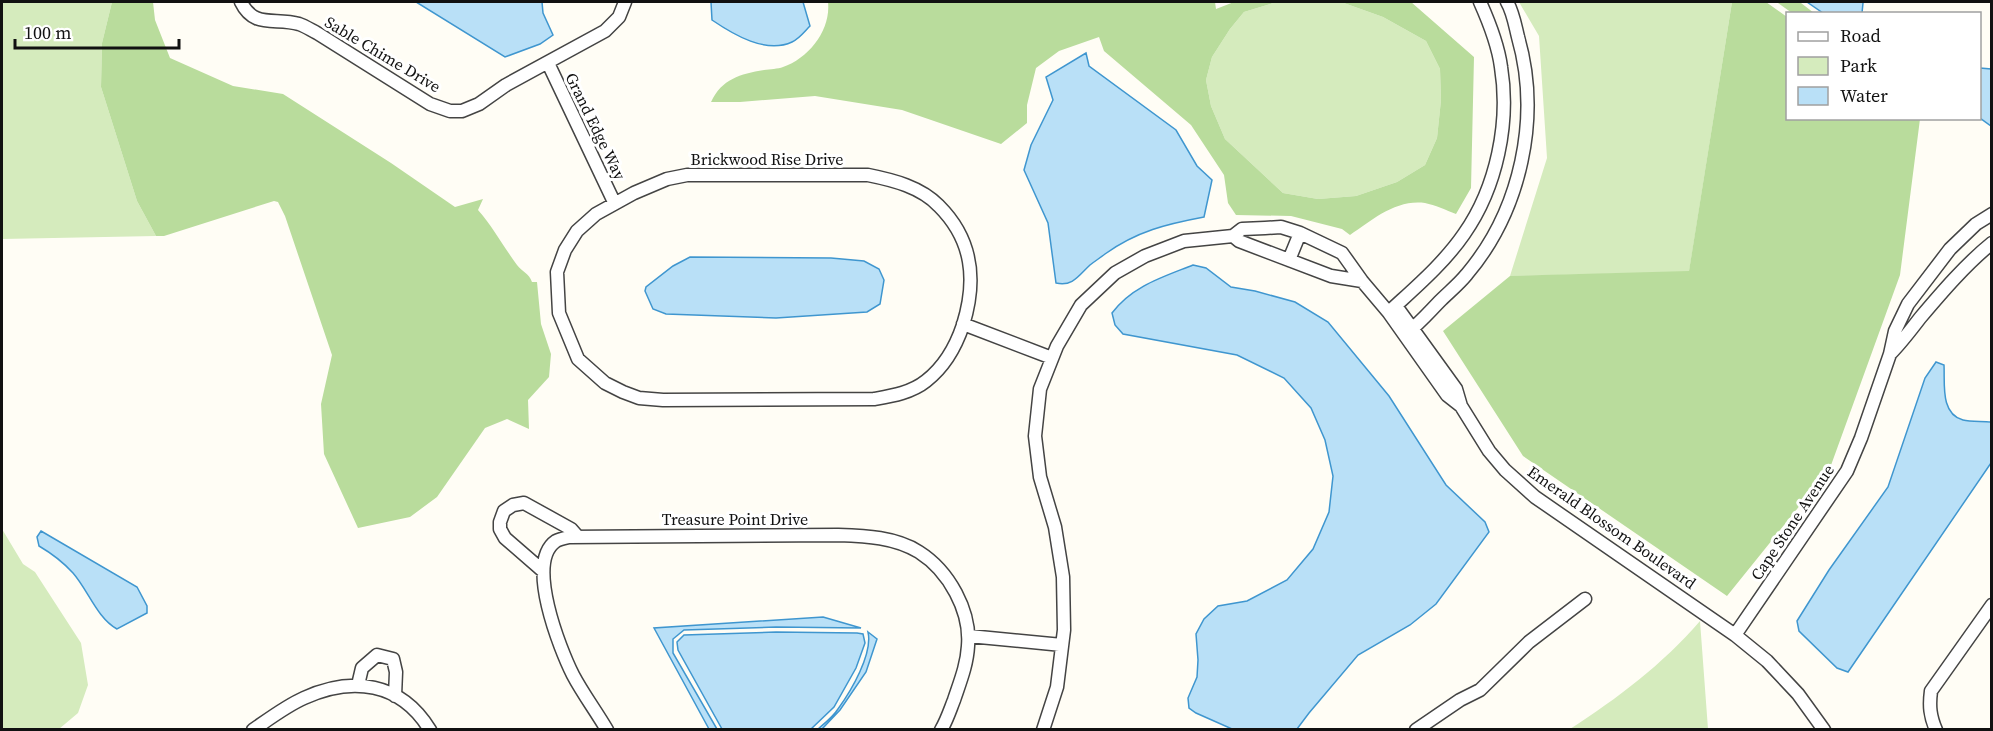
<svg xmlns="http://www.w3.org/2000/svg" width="1993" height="731" font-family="'Source Serif 4',serif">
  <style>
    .green { fill: #d5ebbd }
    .forest { fill: #b9dc9c }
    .water { fill: #b9e0f7; stroke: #3f96cf; stroke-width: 1.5 }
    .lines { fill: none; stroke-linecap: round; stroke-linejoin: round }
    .minor-casing { stroke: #444; stroke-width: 15 }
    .minor { stroke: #fff; stroke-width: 12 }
    .labels { text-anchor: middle; stroke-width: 6; stroke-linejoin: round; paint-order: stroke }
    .street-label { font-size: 16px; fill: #111; stroke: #fff }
  </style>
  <rect width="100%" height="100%" fill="#fffdf5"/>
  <!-- green -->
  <path class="green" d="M2 2H112L102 43 101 87 137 201 156 236 2 239Z
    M1277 2H1341L1383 17 1426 41 1440 69 1441 100 1437 138 1425 165 1397 182 1356 196 1318 199 1283 193 1225 139 1211 106 1206 80 1212 57 1230 29 1244 12Z
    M1519 2H1732L1689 272 1510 276 1547 158 1539 36Z
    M2 529 23 564 35 572 81 643 88 685 78 713 59 729H2Z
    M1700 621 1708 729H1570C1618 698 1663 664 1700 621Z"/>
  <!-- forest -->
  <path class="forest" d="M112 2H153L155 20 170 58 233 86 283 94 391 163 455 207 483 199 478 210C493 227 503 246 517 265 522 272 529 273 532 282H537L541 324 551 354 549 377 528 400 529 429 507 419 485 428 437 497 410 517 358 528 324 454 321 404 332 355 285 216 278 202 274 201 164 236H156L137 201 101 87 102 43Z
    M828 2H1215L1216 9 1234 2H1277L1244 12 1230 29 1212 57 1206 80 1211 106 1225 139 1283 193 1318 199 1356 196 1397 182 1425 165 1437 138 1441 100 1440 69 1426 41 1383 17 1341 2H1411L1474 57 1471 188 1456 214C1446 210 1435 205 1425 203 1396 199 1372 220 1350 235L1342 229 1291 216 1236 215 1228 203 1224 175 1191 125 1104 51 1099 37 1059 51 1036 68 1027 105V123L1001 144 902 110 815 96 740 102H711C722 79 740 74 764 70 770 69 778 69 783 67 809 58 831 30 828 2Z
    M1732 2H1766L1787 17 1788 118 1920 119 1900 275 1830 468 1727 596 1523 456 1443 331 1510 276 1689 271Z
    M1778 3H1801L1814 13H1792Z"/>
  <!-- water -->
  <path class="water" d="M416 2H542L543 13 553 35 540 44 505 57Z
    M711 2H803L810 26C805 31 799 39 792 42 766 54 734 35 712 20Z
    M1807 2H1863V3L1862 13H1823Z
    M1086 53 1089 66 1176 130 1197 166 1212 180 1204 217C1167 224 1137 231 1105 254 1100 258 1095 261 1090 265 1079 275 1073 287 1056 283L1048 223 1024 170 1031 145 1053 100 1046 77Z
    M1980 68 1991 69V126L1980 118Z
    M690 257 831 258 864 261 879 269 884 280 880 304 867 312 776 318 666 314 653 309 645 291 646 287 673 266Z
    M1193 265 1206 268 1231 287 1255 291 1295 302 1328 322 1389 396 1446 485 1485 522 1489 532 1436 604 1410 625 1358 655 1309 713 1297 729H1232L1196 713 1189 708 1188 698 1197 677 1198 660 1196 634 1204 619 1218 606 1247 601 1287 580 1313 549 1329 512 1333 476 1325 440 1311 408 1284 378 1237 355 1123 334 1115 325 1112 313C1132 286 1163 277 1193 265Z
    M1936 362 1944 365C1945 383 1940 414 1963 420 1971 422 1982 421 1991 422V463L1848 672 1837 668 1799 631 1797 621 1829 570 1888 487 1925 378Z
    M41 531 137 587 147 606V613L117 629C97 618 88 590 73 573 63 562 51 553 39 546L37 537Z
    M823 617 861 628 776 627 684 630 673 639V653L717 729H709L654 628Z
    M776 632 857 633 863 634 865 643 856 668 834 707 811 729H722L678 650 677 642 684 635Z
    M868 632 877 639 866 672 840 710 822 729H818C825 723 833 717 838 709 851 691 873 654 868 632Z"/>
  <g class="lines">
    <defs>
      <path id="minor" d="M241 2C254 29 275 17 299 24 305 26 311 30 317 33L430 104 450 111H462L479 104 506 85 605 31 619 17 625 2
        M548 63 614 202
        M687 175H868C893 180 921 187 939 206 973 240 977 280 963 325 956 346 944 367 926 381 911 393 891 396 874 399L663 400 639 398 623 392 605 383 578 359 559 313 557 272 565 250 577 231 596 214 634 193 667 179Z
        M1233 236 1239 241 1331 276 1362 281
        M1289 260 1300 233
        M1396 306 1456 389 1461 406 1489 451 1505 470 1535 497 1735 635 1767 661 1798 694 1824 730
        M1391 310C1417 286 1444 263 1464 234 1497 187 1510 122 1501 67 1498 44 1489 22 1480 2
        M963 324 1052 358
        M1408 332C1420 323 1430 311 1441 300 1449 292 1459 284 1467 274 1521 210 1541 117 1518 37 1515 25 1513 12 1507 2
        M1890 354C1901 343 1910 331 1920 318 1942 292 1966 264 1992 243
        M543 571 505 538 500 529V522L504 511 513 505 524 503 571 529 578 537
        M1735 635 1847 471 1861 438 1890 354 1895 331 1908 304 1950 249 1976 224 1992 214
        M969 636 1062 645
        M358 685 362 668 377 655 393 659 396 672 395 696
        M253 730C269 719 286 706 304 698 352 676 401 682 430 730
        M607 730C596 711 583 694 573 675 560 649 525 562 556 541 560 539 565 538 569 537L838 535C866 536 895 537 919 552 949 571 971 611 968 646 967 665 960 682 954 700 950 710 947 720 941 730
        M1043 730 1057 687 1064 630 1063 577 1055 527 1040 477 1035 436 1040 389 1057 346 1081 305 1115 273 1145 256 1184 241 1233 236 1242 229 1265 228 1281 227 1300 233 1342 253 1362 281 1389 313 1447 395 1461 406
        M1416 730 1460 700 1480 690 1529 642 1585 599
        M1936 730C1930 716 1929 706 1931 691L1992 605"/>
    </defs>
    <!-- minor casing -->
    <use href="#minor" class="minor-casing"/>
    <!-- minor -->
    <use href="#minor" class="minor"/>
  </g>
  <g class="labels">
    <!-- street labels -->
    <g class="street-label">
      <text transform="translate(383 54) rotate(31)" y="6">Sable Chime Drive</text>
      <text transform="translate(596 126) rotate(64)" y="6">Grand Edge Way</text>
      <text x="767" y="165">Brickwood Rise Drive</text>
      <text x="735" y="525">Treasure Point Drive</text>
      <text transform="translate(1792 522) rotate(-56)" y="6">Cape Stone Avenue</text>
      <text transform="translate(1612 527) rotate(35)" y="6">Emerald Blossom Boulevard</text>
    </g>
  </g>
  <!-- border -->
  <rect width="1993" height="731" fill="none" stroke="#111111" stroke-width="6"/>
  <!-- legend -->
  <rect x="1786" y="12" width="195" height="108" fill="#ffffff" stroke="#a0a0a0" stroke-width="1.5"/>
  <rect x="1798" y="32" width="30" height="9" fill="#ffffff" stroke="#a0a0a0" stroke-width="1.5"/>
  <text x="1840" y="42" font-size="18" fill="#111111">Road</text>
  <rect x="1798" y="57" width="30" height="18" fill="#d5ebbd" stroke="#a0a0a0" stroke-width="1.5"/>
  <text x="1840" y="72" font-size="18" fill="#111111">Park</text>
  <rect x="1798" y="87" width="30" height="18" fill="#b9e0f7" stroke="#a0a0a0" stroke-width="1.5"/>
  <text x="1840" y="102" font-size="18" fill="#111111">Water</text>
  <!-- scale -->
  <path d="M15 39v9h164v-9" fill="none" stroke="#111111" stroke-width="3"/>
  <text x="24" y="39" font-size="18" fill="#111111" stroke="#ffffff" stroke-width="4.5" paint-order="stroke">100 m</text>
</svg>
